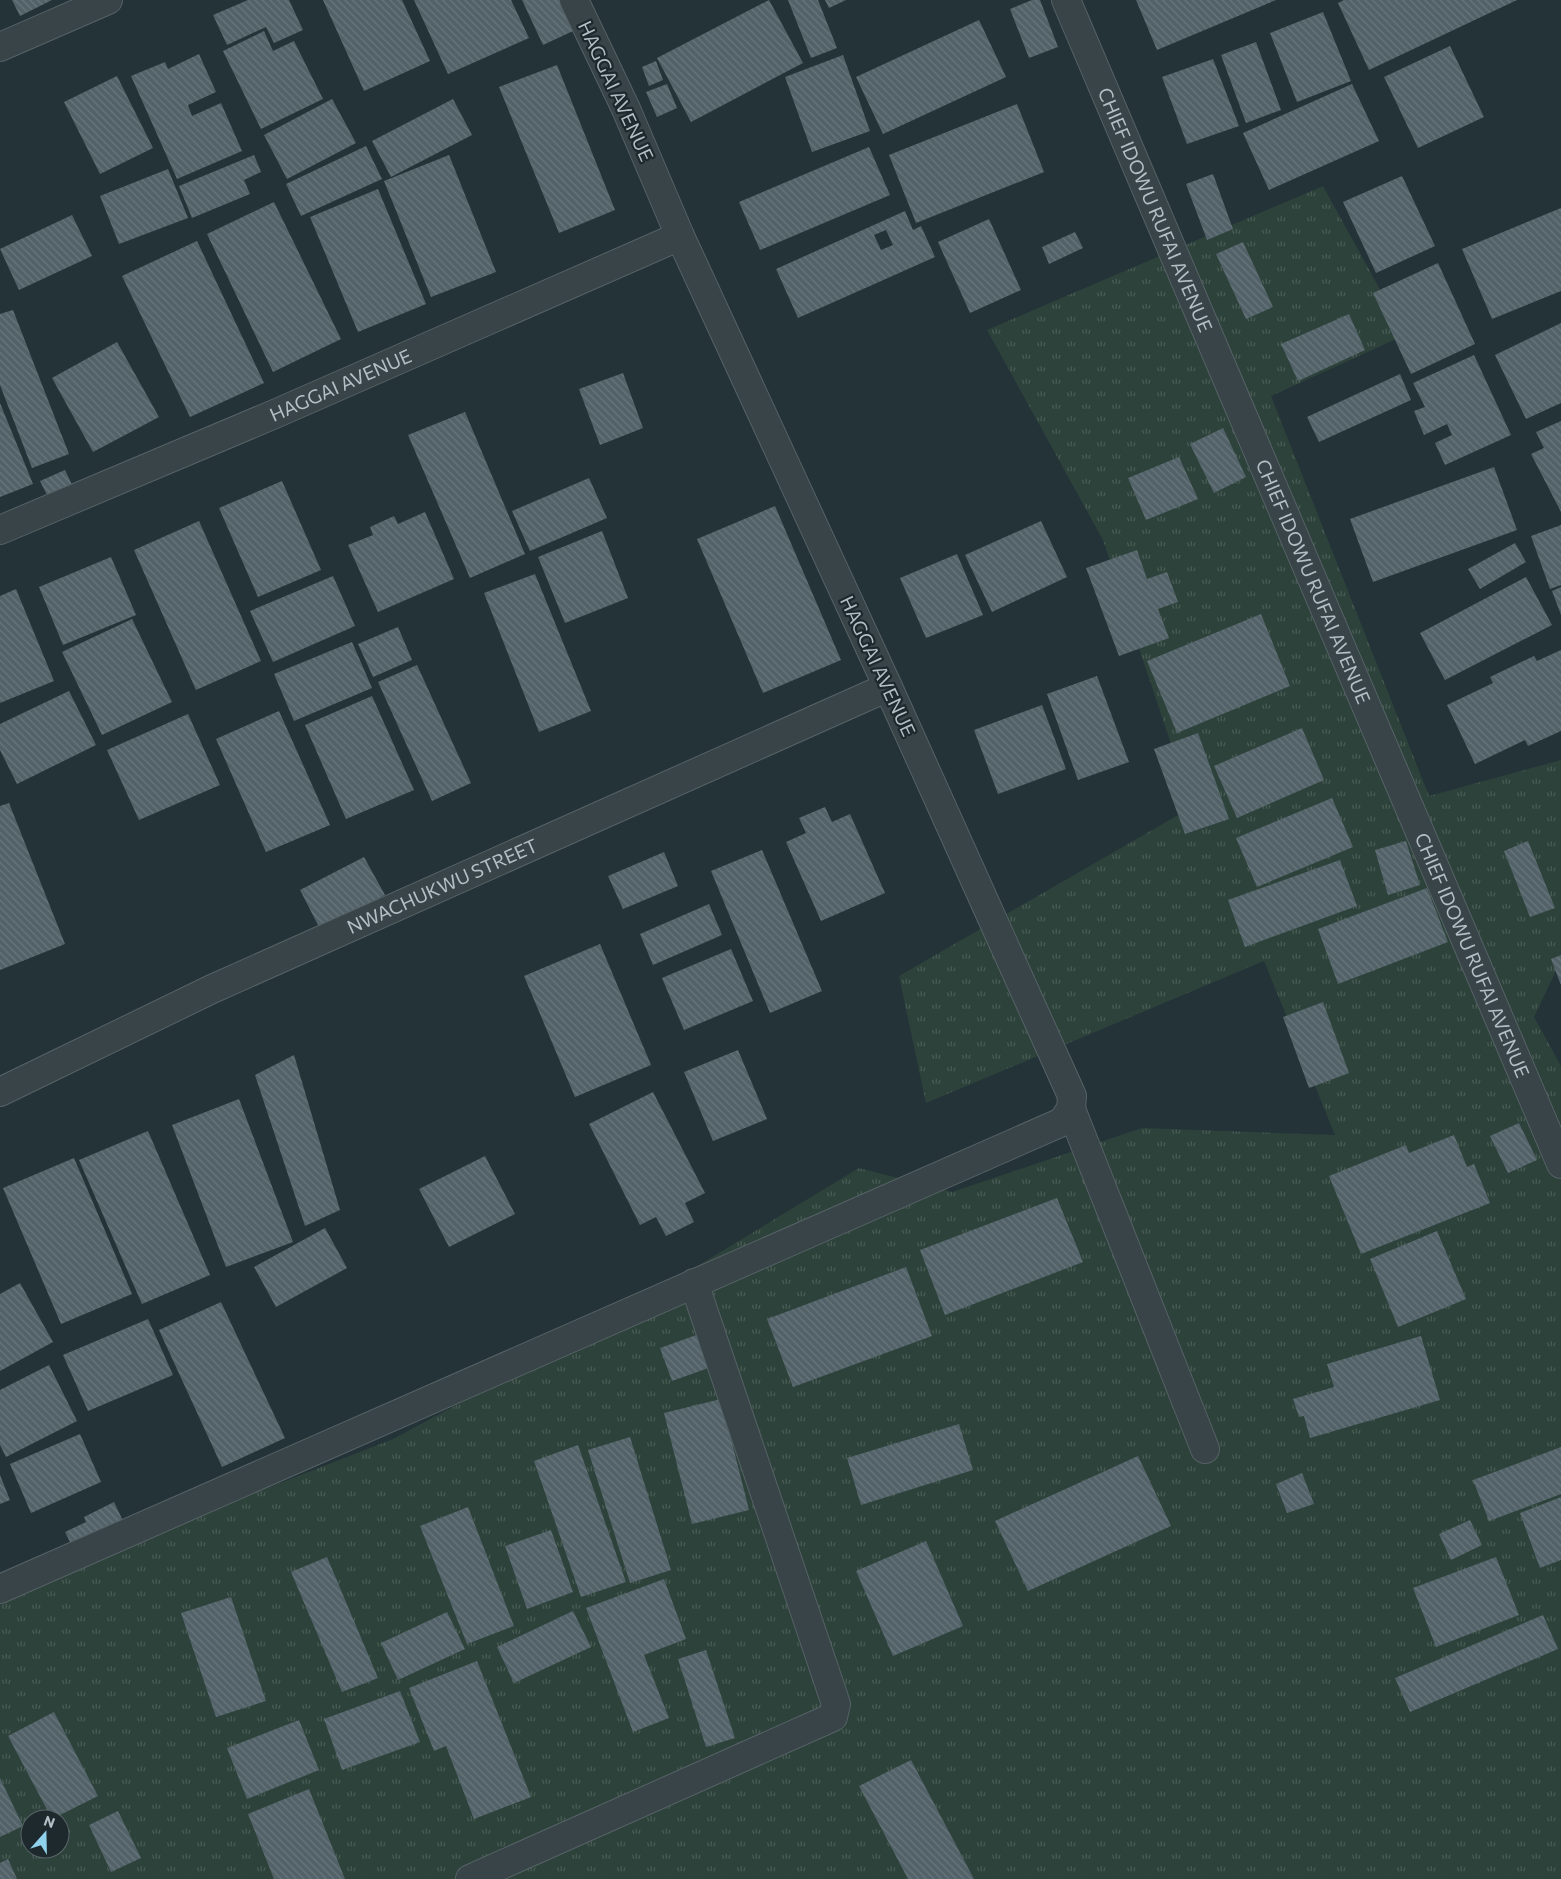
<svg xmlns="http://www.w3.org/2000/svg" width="1561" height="1879" font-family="Commissioner,sans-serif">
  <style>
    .grass { fill: url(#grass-tufts); fill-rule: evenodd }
    .building { fill: url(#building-back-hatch); fill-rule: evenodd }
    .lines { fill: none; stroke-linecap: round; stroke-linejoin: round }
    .minor-casing { stroke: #566266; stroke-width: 30 }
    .minor { stroke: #384448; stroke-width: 28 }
    .labels { text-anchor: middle; stroke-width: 4.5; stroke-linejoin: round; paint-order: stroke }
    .street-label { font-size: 19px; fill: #b3bfc4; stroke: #1d292d }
  </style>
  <defs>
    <pattern id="grass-tufts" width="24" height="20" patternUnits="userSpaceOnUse" patternTransform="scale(1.25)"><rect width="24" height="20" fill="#2d423a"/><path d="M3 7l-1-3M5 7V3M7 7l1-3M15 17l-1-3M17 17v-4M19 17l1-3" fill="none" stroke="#495c55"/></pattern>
    <pattern id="building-back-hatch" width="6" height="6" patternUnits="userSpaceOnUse" patternTransform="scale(1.25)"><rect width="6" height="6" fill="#526268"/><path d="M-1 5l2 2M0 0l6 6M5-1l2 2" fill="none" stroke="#68777c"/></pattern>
  </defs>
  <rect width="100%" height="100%" fill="#243338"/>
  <!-- grass -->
  <path class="grass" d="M1323 186 1405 335 1271 396 1429 796 1561 760V960L1534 1017 1561 1066V1879H0V1604L124 1544 393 1439 559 1350 859 1168 952 1192 1142 1128 1335 1135 1264 961 926 1103 899 976 1192 807 1103 540 987 330ZM30 1819H60V1849H30Z"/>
  <!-- building -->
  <path class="building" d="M12 0H52L20 16Z
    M248 0H289L303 30 274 43 266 27 227 45 213 15Z
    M323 0H402L430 61 364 91Z
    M414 0H511L529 38 448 74Z
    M522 0H559L573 31 543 45Z
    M769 0 803 63 691 122 657 58Z
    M788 0H818L837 48 811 58Z
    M825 0H846L829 8Z
    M1032 0H1040L1058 47 1029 58 1010 9Z
    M1136 0H1276L1157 50Z
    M1344 0H1517L1369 70 1338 3Z
    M1323 12 1351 81 1297 102 1270 33Z
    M979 20 1006 77 883 134 856 77Z
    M264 31 273 51 294 41 323 99 261 129 223 51Z
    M1256 42 1281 110 1246 123 1221 55Z
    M1450 46 1484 117 1418 148 1384 77Z
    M199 54 216 92 188 105 192 116 221 103 242 151 177 179 131 76 165 62 168 69Z
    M843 55 870 131 812 152 785 77Z
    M1213 59 1239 126 1187 144 1162 77Z
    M656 61 663 80 649 86 642 67Z
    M557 65 615 210 559 233 499 87Z
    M117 76 153 148 100 174 64 102Z
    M667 84 677 108 657 117 646 92Z
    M1352 84 1379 141 1269 190 1243 133Z
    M332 99 356 143 287 179 264 135Z
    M453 99 472 135 391 177 372 141Z
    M1017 104 1044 172 916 223 889 155Z
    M366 146 382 179 301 216 286 184Z
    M869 147 890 195 760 250 739 202Z
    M254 155 261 172 244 180 250 194 192 218 179 186Z
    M449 155 496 272 431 297 384 181Z
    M168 169 188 218 119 244 100 196Z
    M1213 174 1233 229 1207 240 1186 184Z
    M1402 176 1435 246 1376 273 1343 202Z
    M378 189 426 304 358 332 310 217Z
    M274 202 341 339 273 372 207 234Z
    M1561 208V291L1492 319 1462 249Z
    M905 211 913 230 921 226 935 257 798 318 776 269ZM886 230 893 245 881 250 874 235Z
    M72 215 92 256 19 290 0 249Z
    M989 219 1021 290 970 313 938 242Z
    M1075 232 1083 248 1049 264 1042 247Z
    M197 241 264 383 190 417 122 276Z
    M1243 242 1273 307 1246 319 1216 254Z
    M1438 263 1475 344 1411 374 1373 293Z
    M13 310 69 454 32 468 0 385V314Z
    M1349 314 1365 350 1298 381 1281 344Z
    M1561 323V403L1526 419 1495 355Z
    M117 342 159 417 93 452 52 378Z
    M1474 355 1511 435 1445 465 1435 443 1452 435 1447 424 1424 435 1414 411 1425 407 1413 383Z
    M623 373 643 428 600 445 579 389Z
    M1400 374 1411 400 1319 442 1307 417Z
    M0 403 33 484 0 497Z
    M465 412 525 554 470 578 408 435Z
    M1561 421V512L1531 454 1544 448 1536 432Z
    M1223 428 1246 477 1214 493 1190 444Z
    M1179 457 1198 499 1146 520 1128 478Z
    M1494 467 1517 530 1373 582 1350 519Z
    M65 470 75 491 50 501 40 481Z
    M589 478 607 518 530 551 512 511Z
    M282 481 321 570 258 597 219 508Z
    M775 506 841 660 763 693 697 539Z
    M425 512 454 579 378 612 348 545 373 535 370 527 394 516 398 524Z
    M199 521 261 661 196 690 134 550Z
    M1041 521 1067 577 992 612 965 555Z
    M1561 525V585L1550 589 1531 536Z
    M602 531 628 598 565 623 538 557Z
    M1515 543 1526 562 1480 589 1468 569Z
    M1137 550 1147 579 1167 572 1178 602 1158 609 1169 638 1119 656 1086 568Z
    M957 554 983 615 926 638 900 578Z
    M111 557 136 615 63 645 39 587Z
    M535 574 591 711 539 732 484 593Z
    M333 576 355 626 273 662 250 611Z
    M1526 577 1552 625 1445 680 1420 633Z
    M1561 587V615L1552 591Z
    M16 589 54 681 0 703V596Z
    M1261 614 1290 686 1177 733 1147 661Z
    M132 619 172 702 102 735 62 652Z
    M398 627 412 660 373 677 358 644Z
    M352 642 372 688 294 721 274 674Z
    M1561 650V731L1528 746 1525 740 1475 764 1447 705 1493 683 1490 677 1534 656 1537 661Z
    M417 665 471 783 432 801 378 682Z
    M1097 676 1129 762 1078 780 1047 694Z
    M69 691 96 745 17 784 0 750V724Z
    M372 696 414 790 346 819 305 725Z
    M1042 705 1066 769 998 794 974 730Z
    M279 711 330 825 266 852 216 739Z
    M188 714 220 785 139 820 107 750Z
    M1302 728 1324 780 1237 818 1214 766Z
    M1198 733 1229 819 1185 834 1154 749Z
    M1332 798 1353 847 1257 887 1236 838Z
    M9 803 65 944 0 970V806Z
    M825 807 832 822 850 814 885 893 821 921 786 842 806 833 799 818Z
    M1406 841 1420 885 1388 895 1375 850Z
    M1528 841 1555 908 1530 917 1504 851Z
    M762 850 822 991 770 1013 711 871Z
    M664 852 678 886 623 909 608 876Z
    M364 857 385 895 320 929 300 890Z
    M1340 860 1357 906 1245 947 1228 900Z
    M1427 888 1448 942 1338 984 1318 929Z
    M709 904 722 935 653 965 640 934Z
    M600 944 651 1065 575 1097 524 976Z
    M731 949 753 1001 684 1030 662 978Z
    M1561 955V985L1551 959Z
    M1323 1002 1349 1073 1309 1088 1283 1017Z
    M738 1050 767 1119 713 1141 684 1072Z
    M294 1055 340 1210 305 1226 255 1075Z
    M653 1092 705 1193 685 1203 694 1222 666 1236 656 1217 640 1225 589 1124Z
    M239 1099 293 1242 226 1267 172 1125Z
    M1519 1123 1537 1160 1508 1173 1490 1136Z
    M148 1131 210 1275 142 1304 79 1160Z
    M1454 1135 1467 1167 1474 1164 1490 1203 1361 1254 1329 1176 1406 1145 1409 1153Z
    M485 1156 515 1214 449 1247 419 1189Z
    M74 1158 132 1294 61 1324 3 1188Z
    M1057 1198 1083 1262 945 1315 920 1250Z
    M325 1228 347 1268 276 1307 254 1267Z
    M1437 1231 1466 1299 1398 1327 1370 1259Z
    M906 1267 932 1336 793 1387 767 1319Z
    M20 1283 53 1342 0 1371V1294Z
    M221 1302 285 1438 222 1467 159 1330Z
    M148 1319 173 1375 88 1411 63 1355Z
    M702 1333 714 1366 672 1381 660 1348Z
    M1421 1336 1440 1400 1310 1438 1304 1416 1299 1417 1293 1399 1334 1387 1327 1364Z
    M49 1365 77 1421 6 1457 0 1445V1390Z
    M721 1399 749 1510 692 1524 664 1413Z
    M959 1424 973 1470 861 1505 847 1458Z
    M80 1434 101 1482 31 1513 10 1464Z
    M630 1437 671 1570 630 1583 588 1450Z
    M578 1445 626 1582 581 1597 534 1461Z
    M1561 1447V1494L1489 1521 1473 1480Z
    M1138 1456 1171 1526 1028 1591 995 1521Z
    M1302 1473 1314 1504 1287 1513 1276 1484Z
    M0 1475 10 1500 0 1504Z
    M1561 1497V1560L1540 1568 1520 1513Z
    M114 1502 125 1525 74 1550 65 1532 86 1522 84 1517Z
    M468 1507 514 1626 467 1644 420 1526Z
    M1470 1520 1482 1545 1451 1560 1439 1534Z
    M551 1530 573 1592 527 1609 505 1546Z
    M926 1541 963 1626 893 1656 856 1571Z
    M327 1557 378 1678 342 1692 291 1572Z
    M1496 1557 1519 1615 1436 1647 1413 1588Z
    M664 1579 686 1639 644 1655 669 1718 633 1732 586 1608Z
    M231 1597 266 1701 216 1717 181 1613Z
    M573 1611 591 1647 514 1683 497 1647Z
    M447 1612 465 1649 398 1680 381 1643Z
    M1543 1615 1558 1649 1410 1712 1395 1678Z
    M706 1650 735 1738 706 1747 678 1659Z
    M477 1661 531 1797 474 1819 446 1746 434 1751 409 1688Z
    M400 1691 420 1742 342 1770 324 1719Z
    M54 1712 98 1796 52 1819 8 1736Z
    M299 1720 319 1770 247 1799 227 1748Z
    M911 1760 974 1879H908L859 1786Z
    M0 1778 23 1826 0 1837Z
    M309 1789 345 1879H274L248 1814Z
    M118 1811 141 1858 111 1872 89 1825Z
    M8 1859 17 1879H0V1863Z"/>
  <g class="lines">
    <defs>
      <g id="minor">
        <path id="s1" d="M1066 0 1561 1164"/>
        <path d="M0 47 108 0"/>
        <path id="s2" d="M0 530 277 413 680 236"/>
        <path id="s3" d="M0 1092 212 989 888 687"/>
        <path d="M1071 1109 1205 1449"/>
        <path d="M0 1589 1062 1122 1071 1109 1072 1096 888 687 680 236 626 109 574 0"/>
        <path d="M470 1879 833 1717 836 1704 694 1283"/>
      </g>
    </defs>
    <!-- minor casing -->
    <use href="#minor" class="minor-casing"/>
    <!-- minor -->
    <use href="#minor" class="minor"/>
  </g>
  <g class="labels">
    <!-- street labels -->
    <g class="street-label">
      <text transform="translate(616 91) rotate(65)" y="7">HAGGAI AVENUE</text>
      <text dy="7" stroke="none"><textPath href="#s1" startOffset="228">CHIEF IDOWU RUFAI AVENUE</textPath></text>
      <text dy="7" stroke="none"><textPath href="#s2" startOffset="370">HAGGAI AVENUE</textPath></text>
      <text dy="7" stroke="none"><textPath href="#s1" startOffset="632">CHIEF IDOWU RUFAI AVENUE</textPath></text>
      <text transform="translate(878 666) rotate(65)" y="7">HAGGAI AVENUE</text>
      <text dy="7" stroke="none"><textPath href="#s3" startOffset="488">NWACHUKWU STREET</textPath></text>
      <text dy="7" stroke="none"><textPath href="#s1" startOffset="1038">CHIEF IDOWU RUFAI AVENUE</textPath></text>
    </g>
  </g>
  <!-- north arrow -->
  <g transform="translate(45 1834) rotate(20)"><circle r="24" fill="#1d292d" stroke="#596569"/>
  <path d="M0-4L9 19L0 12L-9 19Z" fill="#90d2ec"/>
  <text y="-8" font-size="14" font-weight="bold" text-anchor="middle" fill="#b3bfc4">N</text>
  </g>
</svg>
